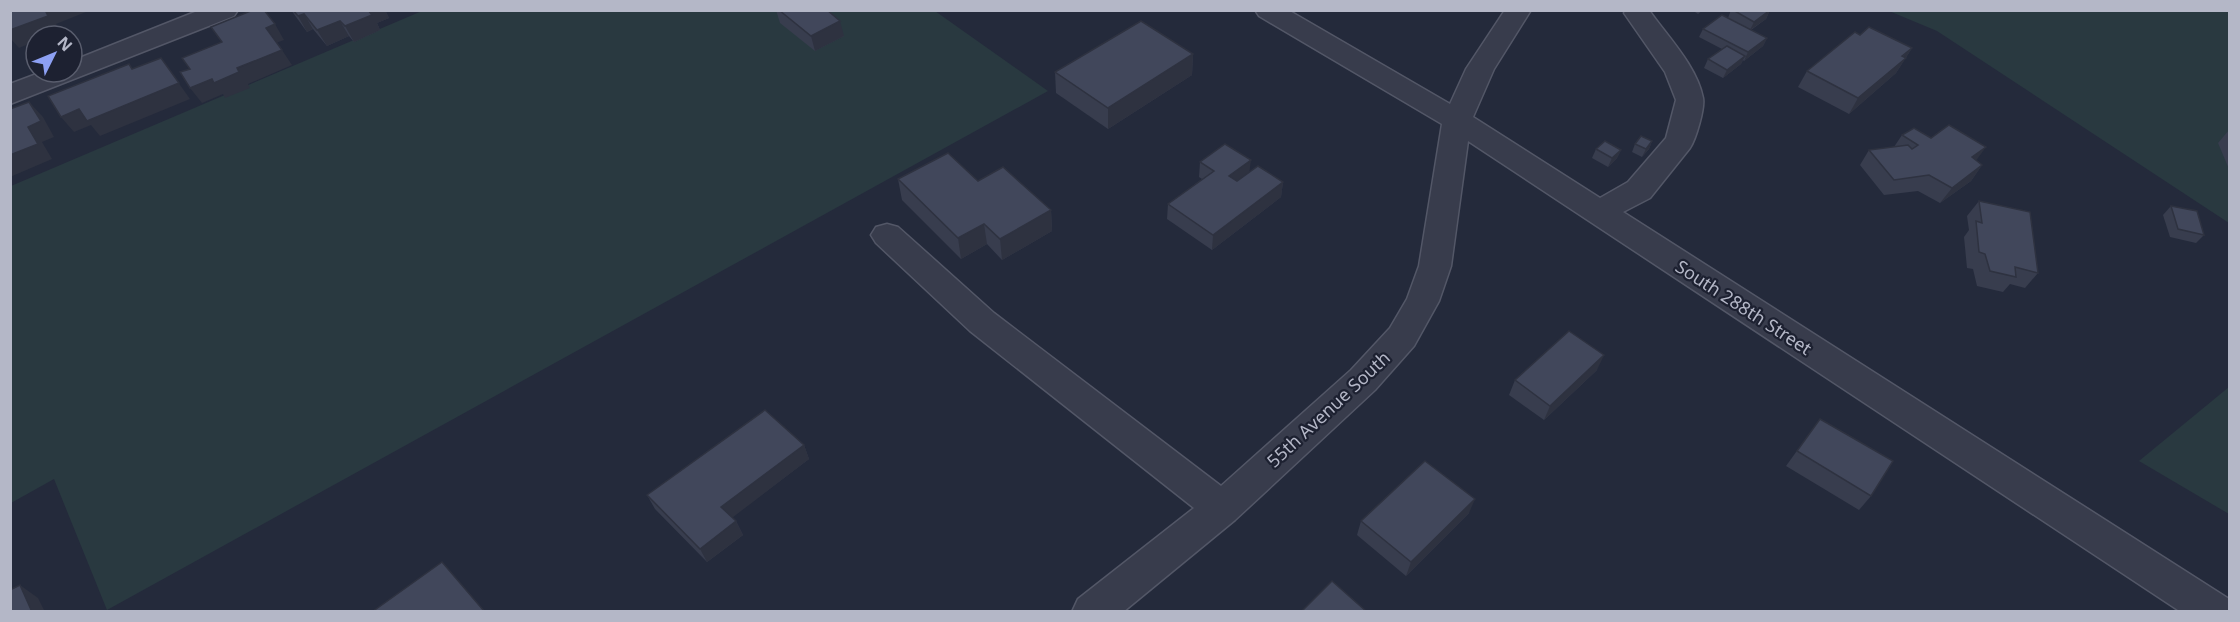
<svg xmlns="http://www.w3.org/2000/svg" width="2240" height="622" font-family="'Noto Sans',sans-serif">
<rect width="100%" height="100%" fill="#242a3b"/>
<g fill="#293940">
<path d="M422 11H935L1048 91 107 610 54 479 11 503V186Z"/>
<path d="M1889 11H2229V223L1937 31Z"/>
<path d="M2229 387V514L2139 461Z"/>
</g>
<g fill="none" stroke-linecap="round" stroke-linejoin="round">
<defs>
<g id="minor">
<path d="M200 10H238L234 16 10 104V84L42 72H72V61Z"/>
<path d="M1255 10H1288L1450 104 1466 69 1505 10H1531L1494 69 1473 117 1600 198 1628 182 1666 138 1676 100 1665 72 1624 13 1626 10H1649C1667 36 1697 66 1703 98 1705 108 1696 139 1690 148L1650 198 1623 212 2229 599 2230 612H2181L1468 141 1451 266 1439 301 1414 346 1375 390 1235 520 1123 612H1072L1078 599 1194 508 970 331 876 243 871 235 876 227 887 224 898 227 994 313 1221 486 1351 370 1390 328 1407 299 1419 266 1442 124 1259 16Z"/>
</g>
</defs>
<use href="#minor" stroke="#535767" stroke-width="3"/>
<use href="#minor" fill="#383c4c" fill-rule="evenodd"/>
</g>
<g fill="#383d4e">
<path d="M291 10H385L389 18 377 23 380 30 354 42 349 36 327 46 313 29 307 32Z"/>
<path d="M776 10H827L844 36 815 51 780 23Z"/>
<path d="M1692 10H1703L1698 14Z"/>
<path d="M1731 10H1770L1766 19 1751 30 1767 38 1763 46 1744 61 1743 60 1741 64 1723 78 1704 68 1708 59 1722 49 1699 37 1703 29 1728 18Z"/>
<path d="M1860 35 1912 48 1896 73 1849 114 1798 87 1807 71Z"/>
<path d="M1193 54 1192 75 1108 129 1056 93 1055 72Z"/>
<path d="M2229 130V169L2218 143Z"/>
<path d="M1902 135 1931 138 1976 160 1982 165 1971 181 1940 203 1918 191 1884 195 1860 165 1869 150 1894 147Z"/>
<path d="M1652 141 1649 149 1642 157 1632 152 1635 144Z"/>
<path d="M1596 149 1621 150 1617 158 1608 167 1592 158Z"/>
<path d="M1200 162 1250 172 1283 182 1281 197 1212 250 1167 219 1168 204 1202 179 1199 177Z"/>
<path d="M898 179 978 181 1051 210 1052 231 1002 260 987 244 961 259 902 200Z"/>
<path d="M1979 201 2038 273 2025 288 2010 284 2003 292 1977 286 1973 269 1967 268 1964 237 1969 230 1967 216Z"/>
<path d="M2171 206 2204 235 2196 243 2170 237 2163 215Z"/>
<path d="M1597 370 1544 420 1509 395 1515 380Z"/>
<path d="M1820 419 1871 496 1859 510 1786 466Z"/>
<path d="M804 445 809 459 732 517 736 521 743 535 707 562 655 509 647 495Z"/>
<path d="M1469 513 1406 576 1357 535 1361 521Z"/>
</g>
<g fill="#2e3240">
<path d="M45 10H91L56 24 61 31 48 36H36V41L19 48 10 38V30Z"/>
<path d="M367 10H385L389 18 377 23 380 30 354 42 345 26Z"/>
<path d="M1770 10 1766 19 1750 30 1754 22Z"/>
<path d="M304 14 313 29 307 32 298 16Z"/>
<path d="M340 21 349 36 327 46 317 30Z"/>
<path d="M840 21 844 36 815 51 811 36Z"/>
<path d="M275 24 284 40 276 43 266 28Z"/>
<path d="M1767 38 1763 46 1744 61 1748 52Z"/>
<path d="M1912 48 1896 73 1849 114 1858 98Z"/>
<path d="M282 50 292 65 248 84 250 88 225 98 223 94 202 103 190 88Z"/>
<path d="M1193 54 1192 75 1108 129V108Z"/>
<path d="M1745 56 1741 64 1723 78 1727 70Z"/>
<path d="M161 58 190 99 100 136 91 125 74 132 61 117 79 109Z"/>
<path d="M29 102 43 117 54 137 42 142 52 159 10 177V155L28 127Z"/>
<path d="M1652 141 1649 149 1642 157 1646 149Z"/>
<path d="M1986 147 1975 162 1972 157Z"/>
<path d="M1621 150 1617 158 1608 167 1612 158Z"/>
<path d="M1251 160 1249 175 1228 192 1229 176Z"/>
<path d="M1982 165 1971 181 1940 203 1952 188Z"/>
<path d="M1283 182 1281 197 1212 250 1213 235Z"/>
<path d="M1051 210 1052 231 1002 260 1000 239Z"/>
<path d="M984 224 987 244 961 259 958 238Z"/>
<path d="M1604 355 1597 370 1544 420 1550 406Z"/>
<path d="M804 445 809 459 728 521 721 507Z"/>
<path d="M1475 499 1469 513 1406 576 1411 562Z"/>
<path d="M736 521 743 535 707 562 700 549Z"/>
<path d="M20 585 38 598 45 612H32Z"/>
</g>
<g fill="#41475b" stroke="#2e3240" stroke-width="1.5">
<path d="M10 10H45L48 16 10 30Z"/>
<path d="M253 10H264L275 24 266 28 282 50 237 68 239 72 214 83 212 79 190 88 180 72 190 69 182 58 222 42 211 27Z"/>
<path d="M293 10H368L372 15 345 26 340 21 317 30 304 14 298 16Z"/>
<path d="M779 10H827L840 21 811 36Z"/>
<path d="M1733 10H1770L1754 22Z"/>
<path d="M1722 15 1767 38 1748 52 1703 29Z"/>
<path d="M1141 21 1193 54 1108 108 1055 72Z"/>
<path d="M1869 27 1912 48 1902 56 1906 58 1858 98 1807 71 1855 32 1860 35Z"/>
<path d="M1727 46 1745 56 1727 70 1708 59Z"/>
<path d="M161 58 179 83 87 121 79 109 61 117 48 96 129 64 132 69Z"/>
<path d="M29 102 41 121 28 127 38 144 10 155V109Z"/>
<path d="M1949 125 1986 147 1972 157 1982 165 1952 188 1929 175 1894 180 1869 150 1908 145 1912 149 1918 145 1902 135 1914 128 1931 138Z"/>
<path d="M1641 136 1652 141 1646 149 1635 144Z"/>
<path d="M1605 141 1621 150 1612 158 1596 149Z"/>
<path d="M1225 144 1251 160 1229 176 1237 181 1258 166 1283 182 1213 235 1168 204 1214 171 1200 162Z"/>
<path d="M948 153 978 181 1003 167 1051 210 1000 239 984 224 958 238 898 179Z"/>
<path d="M1979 201 2030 212 2038 273 2015 267 2016 277 1990 271 1985 254 1979 252 1976 221 1982 223Z"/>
<path d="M2171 206 2197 211 2204 235 2178 229Z"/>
<path d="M1569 331 1604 355 1550 406 1515 380Z"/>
<path d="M765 410 804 445 721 507 736 521 700 549 647 495Z"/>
<path d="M1820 419 1893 461 1871 496 1797 451Z"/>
<path d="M1425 461 1475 499 1411 562 1361 521Z"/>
<path d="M442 562 484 611 372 612Z"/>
<path d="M1332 581 1367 612H1301Z"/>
<path d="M20 585 32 612H10V590Z"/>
</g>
<g text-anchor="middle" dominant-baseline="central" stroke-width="4.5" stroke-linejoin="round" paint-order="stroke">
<g font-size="18" fill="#b4b7c7" stroke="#1d2131">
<text transform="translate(1744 307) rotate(33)">South 288th Street</text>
<text transform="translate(1328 409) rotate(-43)">55th Avenue South</text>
</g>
</g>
<rect width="2240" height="622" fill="none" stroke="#b4b7c7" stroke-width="24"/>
<g transform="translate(54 54) rotate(47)"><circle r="28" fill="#1d2131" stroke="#595d6d" stroke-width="1.5"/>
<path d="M0-4.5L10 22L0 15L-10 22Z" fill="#8da0f3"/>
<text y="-9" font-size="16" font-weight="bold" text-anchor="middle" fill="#b4b7c7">N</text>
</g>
</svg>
